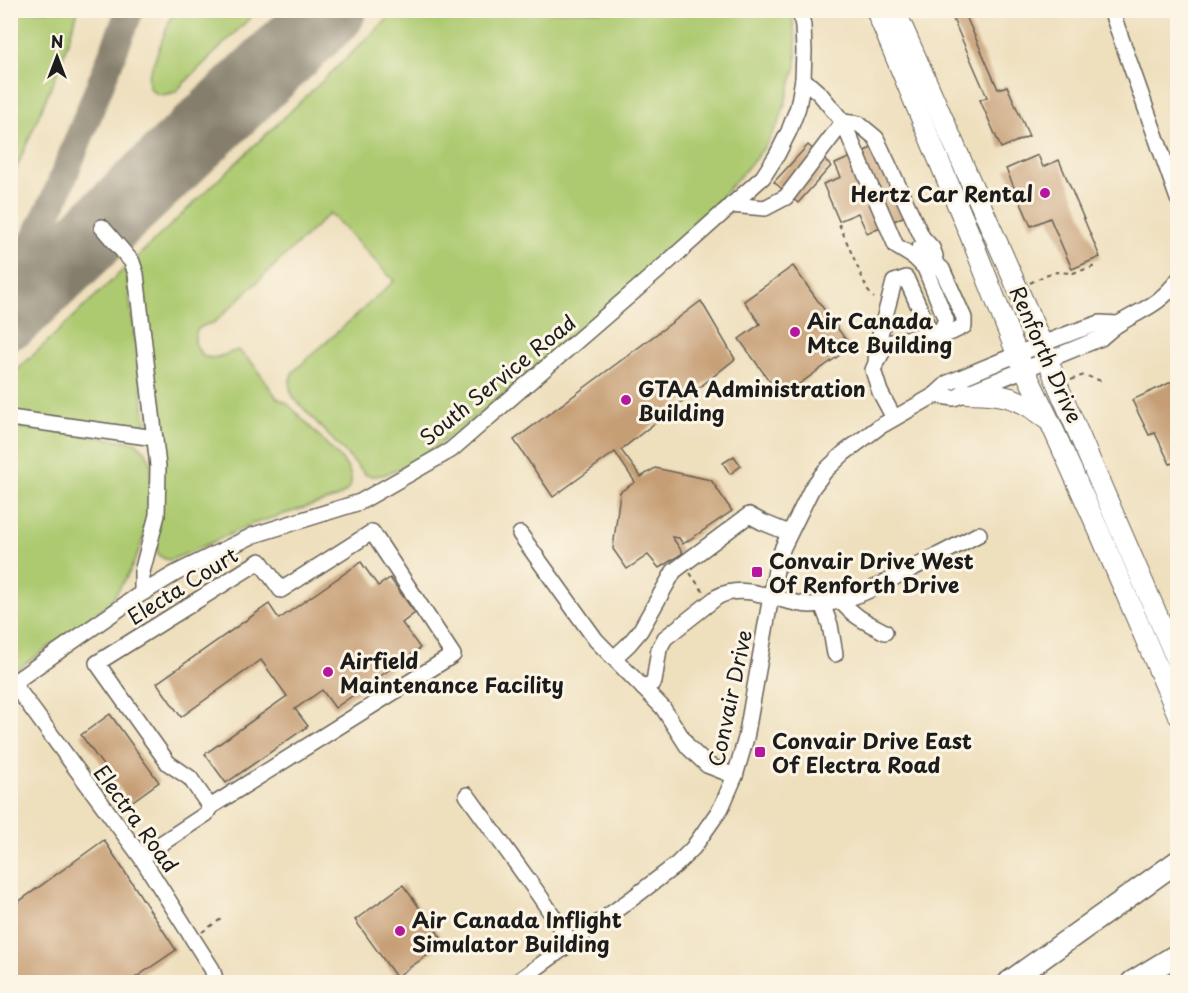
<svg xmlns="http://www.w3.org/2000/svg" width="1188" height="993" font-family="'Playpen Sans',sans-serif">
<rect width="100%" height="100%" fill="#fcf5e5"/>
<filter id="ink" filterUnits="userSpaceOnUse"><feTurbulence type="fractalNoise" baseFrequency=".0167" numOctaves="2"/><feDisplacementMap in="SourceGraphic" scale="12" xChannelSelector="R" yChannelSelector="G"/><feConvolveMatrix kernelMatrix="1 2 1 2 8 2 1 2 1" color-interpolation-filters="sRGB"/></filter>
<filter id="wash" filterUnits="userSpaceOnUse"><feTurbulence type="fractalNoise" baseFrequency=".008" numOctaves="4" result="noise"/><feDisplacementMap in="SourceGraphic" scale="24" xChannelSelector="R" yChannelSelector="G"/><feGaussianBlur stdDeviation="1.35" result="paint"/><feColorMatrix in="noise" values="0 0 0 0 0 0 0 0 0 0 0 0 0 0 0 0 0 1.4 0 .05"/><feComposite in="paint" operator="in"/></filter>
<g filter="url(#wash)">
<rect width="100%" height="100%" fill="#eedfbd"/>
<g fill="#adca71" stroke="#647346" stroke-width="1.5">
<path d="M11 10 78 11 60 66 11 181Z"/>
<path d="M173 11H257L175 92C160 97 149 96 148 78Z"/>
<path d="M396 11H791L796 41V66L780 120 768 142 755 159 683 240 492 404 437 446 408 465 383 475 373 476 366 475 361 470 294 398C289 389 288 382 293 372L394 281 330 213 215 322 203 326 197 330C194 337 194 343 198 349 208 366 224 354 238 350L253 364 277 398 287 403 343 461C354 476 356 489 336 498L252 524 193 551 170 560 165 559 158 555 155 543 159 529 137 257Z"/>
<path d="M125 268 126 271 147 431 11 414V376Z"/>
<path d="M11 426 135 442 145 451 151 462 150 512 147 528 138 553 129 573 110 603 11 674Z"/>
</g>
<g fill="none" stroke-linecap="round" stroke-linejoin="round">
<g stroke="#857e6c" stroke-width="28">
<path d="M298 41 326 10"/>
<path d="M10 283 20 268 54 200 130 10"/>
</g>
<path stroke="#857e6c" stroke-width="70" d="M10 314 331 10"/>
</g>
<g id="blocks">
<g fill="#c69e75">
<path d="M965 14 998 89 1007 86 1029 136 1001 148 980 100 987 97 953 19Z"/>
<path d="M808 145 831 166 798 203 774 182Z"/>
<path d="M876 146 907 215 867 233 858 213 839 221 823 184 841 177 835 164Z"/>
<path d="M1038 155 1043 167 1059 160 1100 257 1072 269 1050 218 1031 226 1006 169Z"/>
<path d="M793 266 851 347 781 397 739 339 760 324 744 301Z"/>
<path d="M701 301 735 359 621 450 641 477 655 468 711 480 732 511 683 544 679 538 672 537 683 553 659 568 648 555 627 569 613 549 620 492 635 482 615 452 553 497 514 440Z"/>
<path d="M1178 379V461L1170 464 1155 433 1149 435 1132 400Z"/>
<path d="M734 456 741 466 730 474 723 463Z"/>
<path d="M361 562 378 586 390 578 415 613 402 623 420 648 335 708 322 690 295 709 308 726 226 783 205 754 287 696 261 660 181 717 157 683 269 604 279 619Z"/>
<path d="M110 714 159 782 130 803 81 735Z"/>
<path d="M104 840 176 950 129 982H10V908Z"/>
<path d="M403 885 445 943 396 977 355 920Z"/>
</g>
</g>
</g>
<g filter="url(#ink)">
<use href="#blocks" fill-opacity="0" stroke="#666054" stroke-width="1.5"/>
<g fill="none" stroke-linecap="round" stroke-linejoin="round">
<defs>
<g id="minor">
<path d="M1111 10 1178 199"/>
<path d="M803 79 820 94 843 122 896 246 914 257 925 268 946 320 942 328 933 338 906 278 894 282 877 346 876 363 873 370 880 392 894 418"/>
<path d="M843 122 859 124 876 138 922 237 932 248 935 256"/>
<path d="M731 205 765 208 786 197 843 122"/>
<path d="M102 227 132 262 136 274 158 466 157 515 142 572V593"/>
<path d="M879 358 887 343 920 336 933 338 952 332 964 326V318L942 269 919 249"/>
<path d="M935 395 954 398 1101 338C1107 333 1113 327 1120 323 1145 308 1159 305 1178 280"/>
<path d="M10 418 155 438"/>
<path d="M520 534 596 640 663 708 688 747 707 765 735 776"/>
<path d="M841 601C854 617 866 622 885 632"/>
<path d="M822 604 830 625 835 654"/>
<path d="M614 658 629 644 640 631 674 571 749 515 762 522 789 533"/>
<path d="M13 683 141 857 212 969 216 982"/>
<path d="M10 685 136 597 176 573 254 535 360 502 451 450 660 269 763 177 777 155 789 131 798 107 803 79 804 51 803 26 800 10"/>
<path d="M643 688 654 682 659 649 665 638 717 597C747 581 780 604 811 605 817 605 824 604 829 603 855 599 878 586 901 574 927 561 953 548 979 534"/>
<path d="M467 795 539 895 571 943"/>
<path d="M141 857 206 814 210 807 453 655 372 532 281 590 260 561 97 663 168 763 190 778 210 807"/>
<path d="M517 982 634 897 676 865 693 848 721 808 735 776 746 738 771 596 777 565 783 547 812 488 825 471 844 453 879 427 935 395 948 383 1042 344 1076 331 1100 323 1118 324"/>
</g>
<g id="major">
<path d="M876 10 970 235 1017 354 1050 422 1099 531 1178 715"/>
<path d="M895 10 1042 344 1055 379 1178 663"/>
<path d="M966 393C989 394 1007 393 1028 406 1035 410 1041 416 1048 420"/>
</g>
<g id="highway">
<path d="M1009 982 1178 861"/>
<path d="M1132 982 1178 954"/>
</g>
</defs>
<use href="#minor" stroke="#666054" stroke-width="18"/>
<use href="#major" stroke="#666054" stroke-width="22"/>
<use href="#highway" stroke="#666054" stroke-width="24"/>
<g stroke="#666054" stroke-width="2" stroke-dasharray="4.5 4.5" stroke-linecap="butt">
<path d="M839 224 868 291 874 298"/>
<path d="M1030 283 1048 274 1057 272 1073 273 1093 267 1091 263"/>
<path d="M1071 380 1084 375 1104 382"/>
<path d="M690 573 704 593"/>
<path d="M202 932 224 917"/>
</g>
<use href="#minor" stroke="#fff" stroke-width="15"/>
<use href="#major" stroke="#fff" stroke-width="20"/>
<use href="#highway" stroke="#fff" stroke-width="21"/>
</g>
</g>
<g fill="#b5179e" stroke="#fcf5e5" stroke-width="2">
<circle cx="1045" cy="193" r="6"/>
<circle cx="795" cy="332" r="6"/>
<circle cx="626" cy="400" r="6"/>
<rect x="751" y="566" width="12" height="12" rx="3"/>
<circle cx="328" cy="672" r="6"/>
<rect x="754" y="746" width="12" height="12" rx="3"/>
<circle cx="400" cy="931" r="6"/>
</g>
<g text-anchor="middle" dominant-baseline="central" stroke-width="6" stroke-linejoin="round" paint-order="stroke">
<g font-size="21" font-weight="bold" fill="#1c1c1c" stroke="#fcf5e5" text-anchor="start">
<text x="1033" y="193" text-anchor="end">Hertz Car Rental</text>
<text x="807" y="320">Air Canada<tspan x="807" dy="24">Mtce Building</tspan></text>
<text x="638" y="388">GTAA Administration<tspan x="638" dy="24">Building</tspan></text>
<text x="769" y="560">Convair Drive West<tspan x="769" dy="24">Of Renforth Drive</tspan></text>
<text x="340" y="660">Airfield<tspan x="340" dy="24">Maintenance Facility</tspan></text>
<text x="772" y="740">Convair Drive East<tspan x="772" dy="24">Of Electra Road</tspan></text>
<text x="412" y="919">Air Canada Inflight<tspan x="412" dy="24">Simulator Building</tspan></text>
</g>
<g font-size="21" fill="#1c1c1c" stroke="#fcf5e5">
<text transform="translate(1047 354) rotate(66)">Renforth Drive</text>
<text transform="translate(497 379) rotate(-39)">South Service Road</text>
<text transform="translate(182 585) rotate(-32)">Electa Court</text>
<text transform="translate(729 698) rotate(-78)">Convair Drive</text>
<text transform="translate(137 818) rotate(54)">Electra Road</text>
</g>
</g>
<rect width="1188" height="993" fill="none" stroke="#fcf5e5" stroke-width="36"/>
<g transform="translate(57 57)" stroke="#fcf5e5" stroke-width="4.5" paint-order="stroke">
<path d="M0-4.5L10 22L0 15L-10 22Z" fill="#1c1c1c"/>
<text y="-9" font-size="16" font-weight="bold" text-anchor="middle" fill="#1c1c1c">N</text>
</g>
</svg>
